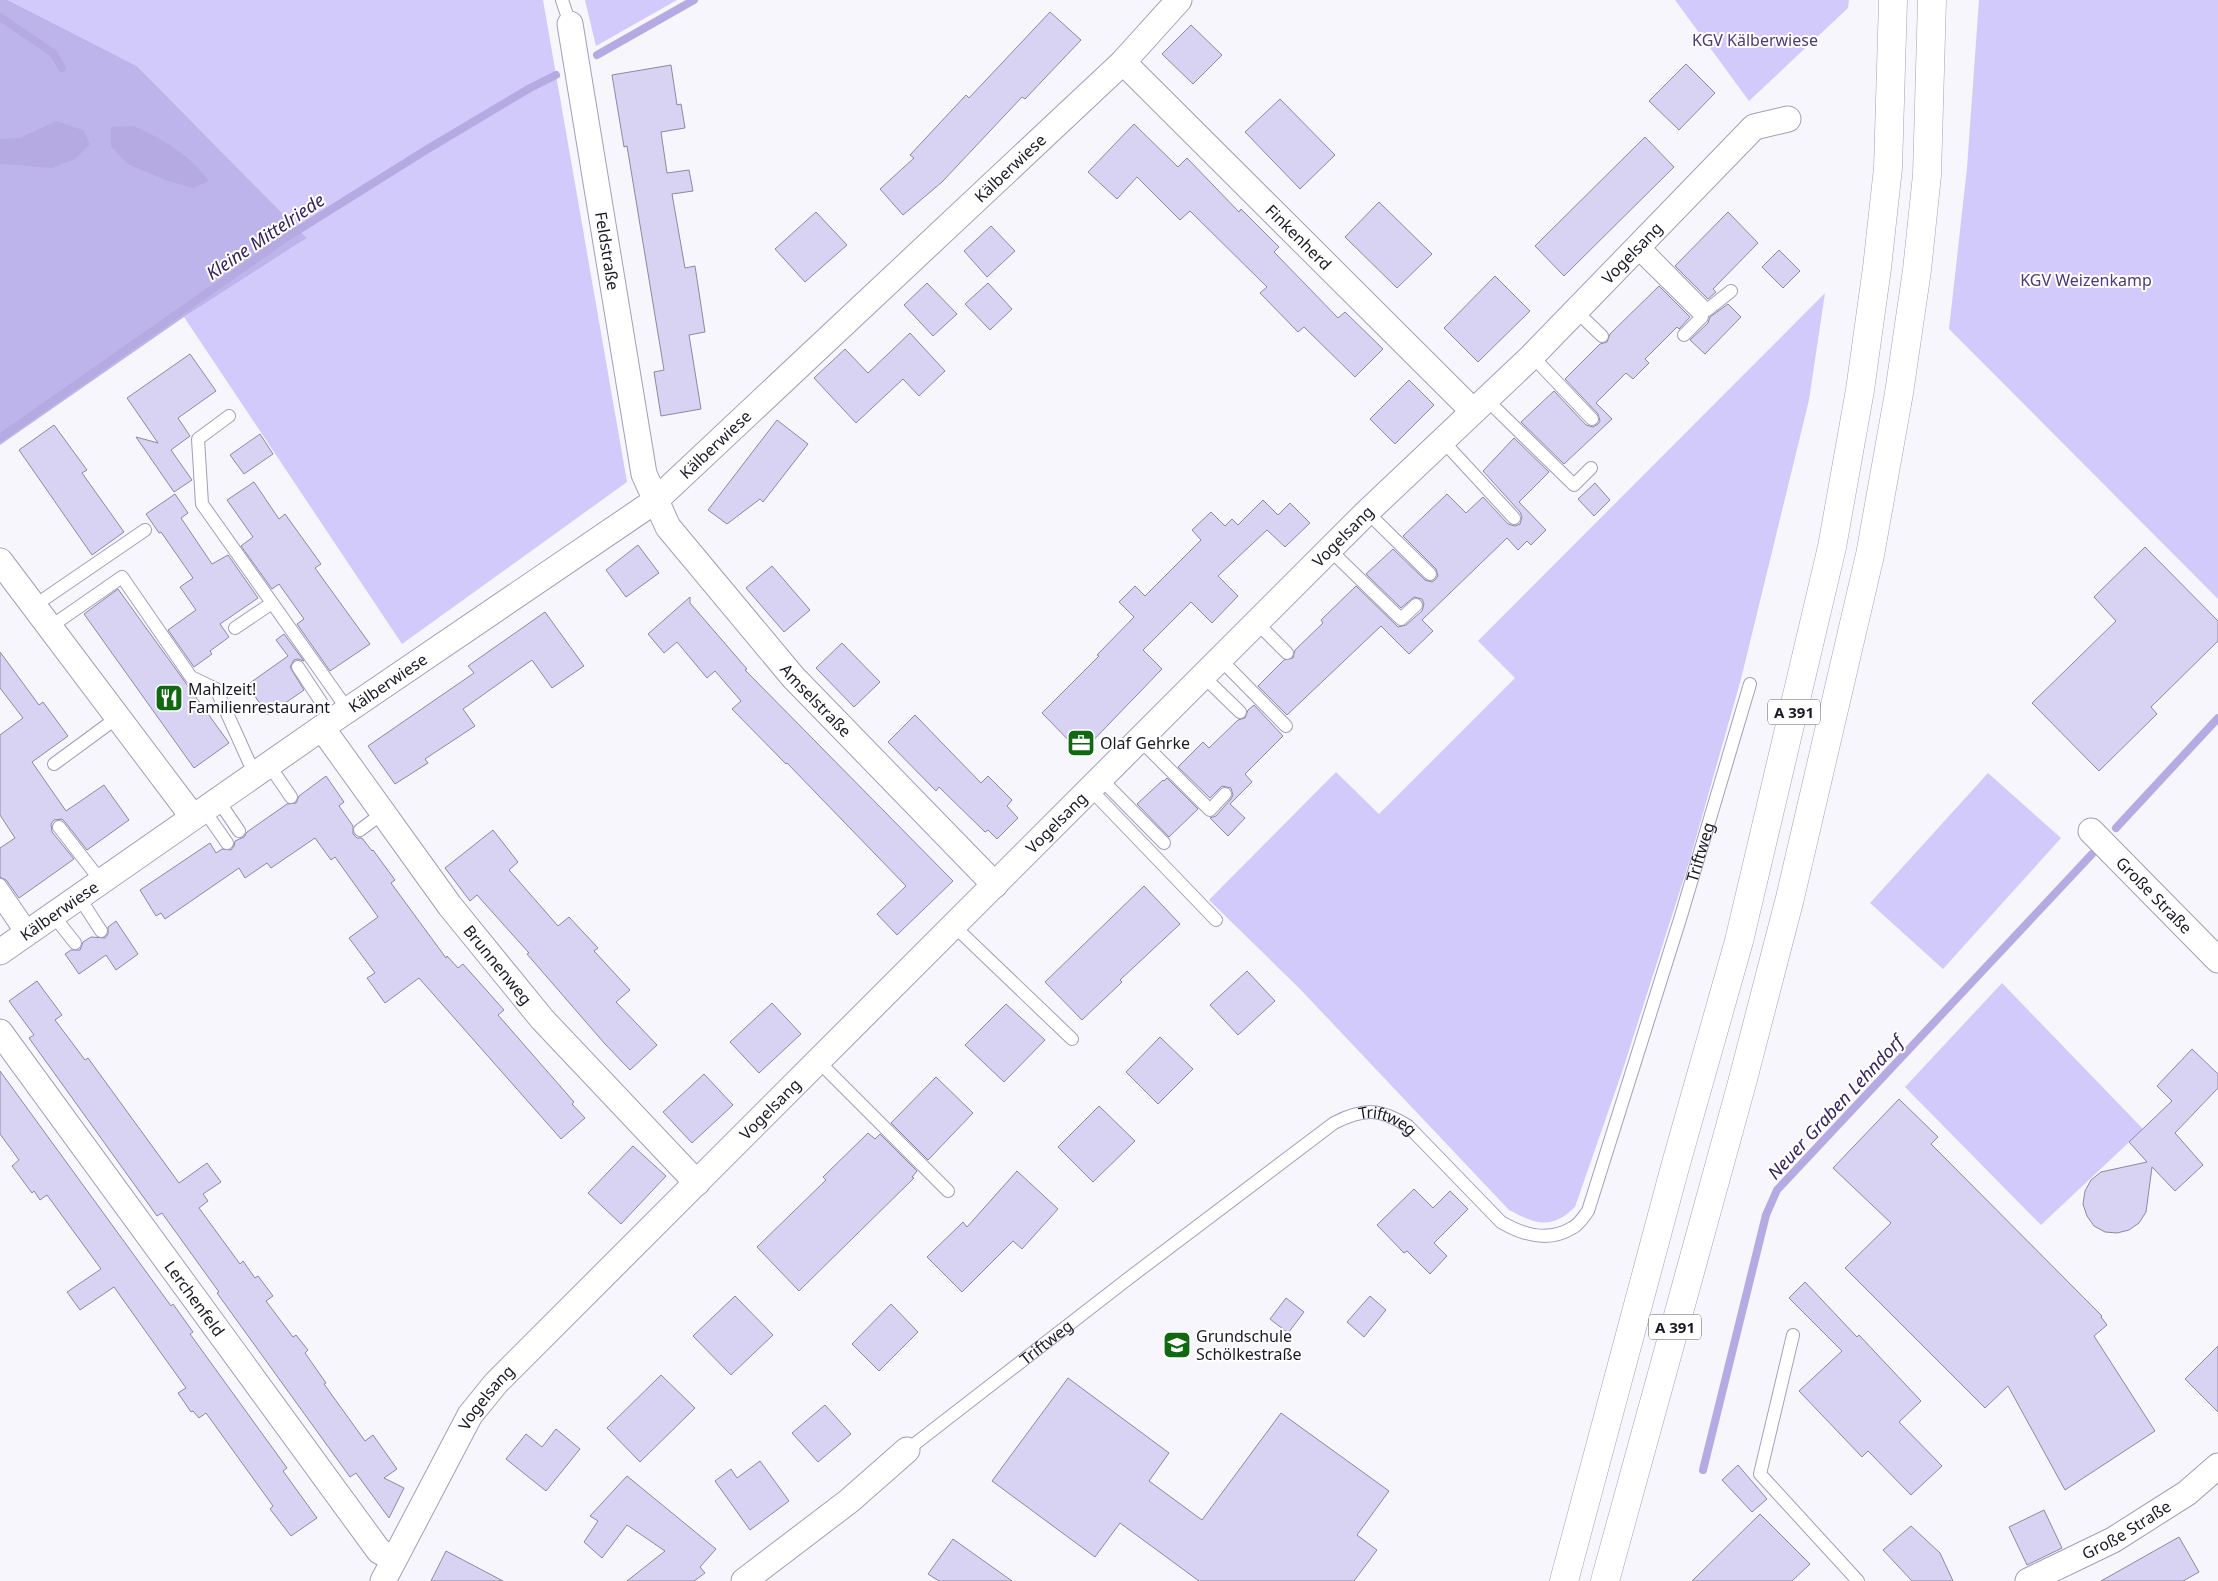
<svg xmlns="http://www.w3.org/2000/svg" width="2218" height="1581" font-family="'Noto Sans',sans-serif">
<rect width="100%" height="100%" fill="#f7f6fc"/>
<g fill="#d2cafa">
<path d="M8 0H543L627 482 402 644 184 317 307 238 137 66Z"/>
<path d="M585 0H677L596 46Z"/>
<path d="M1675 0H1849L1848 8 1749 101Z"/>
<path d="M1979 0H2218V599L1949 329 1967 168Z"/>
<path d="M1825 293 1809 400 1741 679 1690 859 1623 1069 1575 1207C1552 1230 1535 1224 1509 1210L1300 989 1209 900 1336 772 1379 814 1515 678 1478 641Z"/>
<path d="M1988 773 2061 838 1943 969 1870 903Z"/>
<path d="M2002 983 2143 1129 2041 1225 1905 1087Z"/>
</g>
<path fill="#beb4ec" d="M0 0H8L137 66 307 238 184 317 0 445Z"/>
<g fill="#b5aae2">
<path d="M56 121 83 130 90 144 75 159 52 168 0 164V139L20 138Z"/>
<path d="M134 126C164 140 190 155 209 181L193 188 165 180 128 164 111 146V127Z"/>
</g>
<g fill="none" stroke-linecap="round" stroke-linejoin="round">
<g stroke="#b5aae2" stroke-width="8">
<path d="M0 17 53 53 62 68"/>
<path d="M597 55 694 0"/>
<path d="M0 438 287 237 426 150 530 88 556 75"/>
<path d="M2116 828 2218 718"/>
<path d="M1703 1470 1766 1215 1777 1190 2092 854"/>
</g>
</g>
<g fill="#d8d3f2" stroke="#8c88a4">
<path d="M1050 12 1081 40 1025 99 1022 97 942 182 903 215 880 189 914 158 910 155 966 95 969 98Z"/>
<path d="M1191 25 1222 55 1193 84 1162 54Z"/>
<path d="M1686 64 1715 93 1679 130 1649 101Z"/>
<path d="M671 65 677 105 681 104 685 128 661 132 667 173 689 170 693 191 672 194 685 268 695 266 705 332 689 335 701 409 661 416 654 372 664 370 627 146 624 147 612 75Z"/>
<path d="M1280 99 1335 155 1300 189 1245 132Z"/>
<path d="M1134 124 1178 167 1187 158 1239 212 1241 209 1279 247 1274 252 1338 318 1345 312 1383 349 1355 377 1304 327 1298 332 1260 293 1267 287 1190 211 1180 220 1137 177 1117 199 1088 172Z"/>
<path d="M1645 137 1674 167 1564 276 1535 246Z"/>
<path d="M1379 202 1432 254 1397 288 1345 237Z"/>
<path d="M816 212 847 245 805 282 775 249Z"/>
<path d="M1728 212 1758 243 1713 289 1716 292 1708 299 1675 266Z"/>
<path d="M991 226 1015 251 987 277 964 251Z"/>
<path d="M1779 250 1800 271 1783 288 1762 267Z"/>
<path d="M1495 276 1530 311 1478 362 1444 328Z"/>
<path d="M927 283 957 314 933 336 904 305Z"/>
<path d="M988 283 1012 309 990 330 965 304Z"/>
<path d="M1659 286 1690 317 1679 329 1677 327 1645 359 1649 363 1633 379 1626 373 1596 403 1612 419 1564 464 1521 422 1554 391 1586 425 1593 427 1598 424 1600 421 1598 414 1565 379 1600 344 1607 342 1610 334Z"/>
<path d="M1728 304 1741 317 1705 354 1690 340 1708 323 1710 317Z"/>
<path d="M910 333 945 371 919 396 903 379 856 423 814 378 845 349 868 373Z"/>
<path d="M190 354 216 391 178 418 190 436 171 450 192 480 174 492 136 437 158 443 127 398Z"/>
<path d="M1409 380 1434 405 1395 444 1370 419Z"/>
<path d="M777 420 808 444 763 502 760 499 727 524 708 510Z"/>
<path d="M54 425 87 470 82 473 124 532 92 555 19 450Z"/>
<path d="M260 434 273 454 244 474 230 455Z"/>
<path d="M1514 438 1549 472 1519 502 1546 530 1531 545 1527 541 1518 550 1507 538 1422 620 1433 631 1409 654 1381 626 1287 715 1258 686 1284 660 1293 658 1295 650 1323 623 1321 620 1356 586 1398 627 1406 625 1422 611 1424 604 1422 599 1414 597 1401 608 1366 574 1393 549 1425 580 1432 582 1435 580 1438 576 1436 569 1403 536 1447 494 1466 513 1483 497 1508 524 1515 526 1520 524 1522 517 1520 512 1483 471Z"/>
<path d="M254 482 279 519 285 514 321 564 315 568 370 644 330 671 297 624 304 619 279 584 272 589 241 546 253 537 227 500Z"/>
<path d="M1595 483 1610 500 1594 516 1578 499Z"/>
<path d="M175 494 188 513 181 518 212 564 228 555 258 598 220 624 229 637 210 651 212 654 194 667 168 630 196 610 180 587 193 578 161 532 159 533 146 514Z"/>
<path d="M1263 500 1278 515 1290 503 1310 523 1285 547 1267 530 1218 576 1238 596 1212 623 1191 602 1143 650 1162 669 1081 753 1042 713 1099 656 1097 655 1134 617 1119 602 1135 586 1145 596 1201 540 1192 530 1211 512 1225 526 1232 519 1238 525Z"/>
<path d="M638 545 659 573 626 597 606 570Z"/>
<path d="M2145 547 2218 621V641L2151 707 2157 714 2099 771 2032 703 2116 621 2094 597Z"/>
<path d="M772 566 810 610 784 632 746 588Z"/>
<path d="M118 589 229 743 194 768 84 614Z"/>
<path d="M690 597V603L747 669 745 670 953 881 897 935 877 914 906 886 787 763 786 764 732 709 741 701 715 671 707 678 677 642 664 653 648 634Z"/>
<path d="M545 612 584 666 552 688 532 660 463 709 475 726 425 759 428 763 395 784 368 746 474 673 468 666Z"/>
<path d="M284 634 304 661 298 659 294 660 290 667 304 690 268 715 247 685 288 656 276 640Z"/>
<path d="M842 643 880 682 854 707 816 668Z"/>
<path d="M0 652 39 705 43 702 68 736 32 762 66 811 104 785 129 820 87 850 65 822 62 819 54 820 51 824 52 832 74 859 19 898 6 880 0 877V848L15 838 0 815V735L23 718 0 688Z"/>
<path d="M1254 705 1283 736 1245 774 1252 782 1230 804 1245 818 1228 836 1210 818 1216 816 1231 799 1233 795 1231 788 1222 786 1210 798 1178 767 1203 742 1209 748 1238 720 1245 718 1248 710Z"/>
<path d="M915 715 981 783 988 776 1012 800 1007 806 1018 818 997 839 988 830 985 832 939 787 936 791 888 742Z"/>
<path d="M326 776 344 802 339 806 353 826V834L357 838H362L372 851 373 850 395 880 391 883 446 958 447 956 458 968 463 964 504 1010 498 1015 574 1102 572 1104 585 1118 561 1139 419 978 385 1003 367 978 375 973 349 938 378 917 335 857 331 860 315 838 271 868 267 863 245 878 239 868 165 919 161 913 156 916 140 890 210 843 216 853 222 849 231 850 234 846 235 841 244 837 247 832 287 804 296 803 299 796Z"/>
<path d="M1167 778 1198 809 1169 837 1137 804 1163 780 1164 781Z"/>
<path d="M493 830 518 862 509 870 558 926 569 917 598 948 594 951 630 990 616 1002 657 1045 630 1070 605 1044 527 954 529 953 477 895 470 901 445 868Z"/>
<path d="M1144 886 1180 924 1120 980 1122 982 1082 1020 1045 982Z"/>
<path d="M116 921 138 954 116 970 106 955 79 974 65 954 71 950H80L83 942 91 937 105 938 108 934V927Z"/>
<path d="M1247 971 1275 1001 1238 1035 1210 1005Z"/>
<path d="M37 981 62 1015 55 1020 85 1060 88 1058 179 1183 207 1163 221 1182 203 1194 208 1201 199 1208 240 1264 243 1261 255 1278 258 1276 273 1296 266 1301 293 1337 296 1335 308 1350 305 1353 326 1383 324 1384 365 1441 373 1435 397 1469 384 1478 404 1488 389 1518 356 1473 350 1477 217 1293 219 1292 162 1213 157 1216 29 1038 34 1035 9 1001Z"/>
<path d="M772 1003 801 1034 759 1073 730 1042Z"/>
<path d="M1006 1004 1045 1040 1004 1082 965 1045Z"/>
<path d="M1160 1037 1193 1069 1158 1104 1126 1072Z"/>
<path d="M2192 1049 2218 1074V1088L2175 1133 2203 1165 2175 1191 2152 1167 2146 1212 2139 1223 2129 1230 2117 1233 2105 1232 2094 1226 2087 1216 2083 1204 2085 1191 2091 1180 2101 1172 2147 1162 2129 1142 2172 1101 2157 1086Z"/>
<path d="M0 1071 171 1306 173 1304 193 1332 190 1334 287 1468 283 1471 317 1518 291 1536 270 1509 273 1506 206 1413 199 1418 193 1411 191 1412 178 1393 186 1388 114 1287 80 1310 67 1292 101 1269 47 1195 40 1200 34 1191 32 1193 12 1166 19 1160 0 1134Z"/>
<path d="M704 1074 733 1105 692 1143 663 1112Z"/>
<path d="M936 1077 973 1113 928 1160 891 1123Z"/>
<path d="M1899 1099 1938 1137 1931 1144 2102 1316 2101 1317 2107 1325 2094 1336 2155 1431 2065 1490 2008 1386 1985 1408 1845 1268 1891 1223 1833 1168Z"/>
<path d="M1099 1106 1135 1141 1093 1182 1058 1147Z"/>
<path d="M868 1133 875 1139 880 1134 917 1171 912 1177 914 1178 799 1291 757 1247 826 1180 823 1177Z"/>
<path d="M633 1146 666 1176 621 1224 588 1193Z"/>
<path d="M1017 1171 1058 1209 1022 1249 1013 1241 962 1292 927 1257 963 1222 967 1227Z"/>
<path d="M1414 1189 1433 1208 1450 1191 1468 1209 1434 1243 1447 1256 1430 1274 1407 1251 1404 1253 1377 1225Z"/>
<path d="M1805 1282 1857 1337 1859 1335 1921 1401 1899 1422 1942 1466 1911 1495 1868 1451 1862 1457 1799 1391 1842 1351 1789 1298Z"/>
<path d="M735 1296 773 1335 731 1375 693 1336Z"/>
<path d="M1370 1296 1386 1310 1364 1337 1347 1322Z"/>
<path d="M1286 1298 1304 1312 1288 1333 1270 1319Z"/>
<path d="M891 1304 918 1332 879 1371 852 1344Z"/>
<path d="M2218 1346V1412L2185 1379Z"/>
<path d="M661 1375 695 1408 640 1462 607 1428Z"/>
<path d="M1068 1378 1169 1453 1149 1481 1202 1520 1281 1413 1389 1491 1357 1535 1377 1550 1354 1581H1199L1120 1523 1095 1557 992 1481Z"/>
<path d="M825 1405 851 1434 818 1462 792 1433Z"/>
<path d="M556 1429 580 1449 546 1491 506 1459 526 1434 542 1447Z"/>
<path d="M760 1461 789 1501 750 1530 715 1481 731 1469 737 1478Z"/>
<path d="M1738 1465 1767 1499 1752 1512 1722 1480Z"/>
<path d="M627 1476 716 1549 700 1567 705 1573 694 1581H627L665 1551 627 1525 602 1558 584 1542 598 1521 590 1516Z"/>
<path d="M2044 1510 2062 1548 2027 1565 2009 1527Z"/>
<path d="M1760 1514 1810 1564 1792 1581H1692Z"/>
<path d="M1911 1526 1940 1553 1953 1581H1912L1883 1550Z"/>
<path d="M2179 1537 2199 1572 2183 1581H2101Z"/>
<path d="M953 1539 1012 1581H939L928 1574Z"/>
<path d="M446 1551 503 1581H431Z"/>
</g>
<g fill="none" stroke-linecap="round" stroke-linejoin="round">
<defs>
<g id="lane">
<path d="M562 0 570 24"/>
<path d="M1642 244 1707 310 1731 291"/>
<path d="M1635 251 1702 317 1684 335"/>
<path d="M1576 311 1602 336"/>
<path d="M1532 356 1592 419"/>
<path d="M1486 399 1574 485 1591 468"/>
<path d="M229 416 198 439 202 504 348 710"/>
<path d="M1442 440 1514 518"/>
<path d="M1367 512 1430 574"/>
<path d="M1330 550 1401 619 1416 605"/>
<path d="M34 606 145 530"/>
<path d="M1257 623 1287 653"/>
<path d="M50 627 122 577 191 677 216 689 249 762 258 773"/>
<path d="M235 628 272 603"/>
<path d="M1220 659 1286 726"/>
<path d="M298 667 333 720"/>
<path d="M1203 676 1240 712"/>
<path d="M1140 740 1210 810 1225 794"/>
<path d="M54 764 118 717"/>
<path d="M269 765 291 797"/>
<path d="M1101 779 1164 843"/>
<path d="M1090 789 1216 920"/>
<path d="M218 800 239 831"/>
<path d="M204 810 227 843"/>
<path d="M59 827 101 881"/>
<path d="M360 830 383 813"/>
<path d="M0 885 31 930"/>
<path d="M79 897 101 931"/>
<path d="M0 902 23 936"/>
<path d="M53 915 75 943"/>
<path d="M954 926 1072 1039"/>
<path d="M819 1062 948 1191"/>
<path d="M1793 1335 1760 1474 1858 1581"/>
<path id="s1" d="M907 1450 1129 1278 1334 1123C1364 1108 1380 1108 1408 1126L1501 1222C1523 1235 1549 1242 1572 1228 1579 1225 1584 1216 1588 1211L1681 916 1750 684"/>
</g>
<g id="street">
<path id="s2" d="M570 24 644 474 668 527 793 677 995 885"/>
<path id="s3" d="M1123 62 1473 411"/>
<path d="M0 561 193 817"/>
<path id="s4" d="M322 728 450 906 542 1019 697 1183"/>
<path id="s5" d="M2091 831 2218 960"/>
<path id="s6" d="M0 952 333 720 655 501 1123 62 1179 0"/>
<path id="s7" d="M0 1032 379 1551 394 1559"/>
<path id="s8" d="M383 1581 470 1415 496 1383 1367 512 1532 356 1754 127 1788 119"/>
<path d="M744 1581 849 1501 907 1450"/>
<path id="s9" d="M2028 1581 2113 1540 2187 1493 2218 1466"/>
</g>
<g id="highway">
<path d="M1564 1581 1675 1167 1739 941 1832 547 1860 390 1877 268 1888 168 1893 0"/>
<path d="M1605 1581 1742 1083 1790 898 1870 555 1899 393 1917 270 1927 175 1932 0"/>
</g>
</defs>
<use href="#lane" stroke="#a39ebb" stroke-width="14"/>
<use href="#street" stroke="#a39ebb" stroke-width="27"/>
<use href="#highway" stroke="#a39ebb" stroke-width="29"/>
<use href="#lane" stroke="#fff" stroke-width="12"/>
<use href="#street" stroke="#fff" stroke-width="25"/>
<use href="#highway" stroke="#fff" stroke-width="28"/>
</g>
<defs>
<symbol id="restaurant-square" viewBox="-11 -11 22 22"><rect x="-9" y="-9" width="18" height="18" rx="4" fill="#106911" stroke="#fff"/><path d="M-5-6h1v4h1v-4h1v4h1v-4h1v5L-1.5 .5V6h-2V.5L-5-1ZM5-6V6H3V1.5H1.5Q1.5-4 5-6Z" fill="#fff"/></symbol>
<symbol id="office-square" viewBox="-11 -11 22 22"><rect x="-9" y="-9" width="18" height="18" rx="4" fill="#106911" stroke="#fff"/><path d="M-6-3h4V-5.5h4V-3h4V5H-6ZM-1-4.5V-3h2v-1.5ZM-6 0V1H6V0Z" fill="#fff"/></symbol>
<symbol id="school-square" viewBox="-11 -11 22 22"><rect x="-9" y="-9" width="18" height="18" rx="4" fill="#106911" stroke="#fff"/><path d="M0-5L7-2L0 1L-7-2ZM-4 1L0 2.5L4 1V4Q0 6-4 4Z" fill="#fff"/></symbol>
</defs>
<g fill-rule="evenodd">
<use href="#restaurant-square" x="153" y="682" width="32" height="32"/>
<use href="#office-square" x="1065" y="727" width="32" height="32"/>
<use href="#school-square" x="1161" y="1329" width="32" height="32"/>
</g>
<g text-anchor="middle" dominant-baseline="central" stroke-width="4" stroke-linejoin="round" paint-order="stroke">
<g fill="#fff" stroke="#5f5e66" stroke-width="1">
<rect x="1768" y="699.5" width="52" height="25" rx="4"/>
<rect x="1649" y="1314.5" width="52" height="25" rx="4"/>
</g>
<g font-size="15" font-weight="bold" fill="#1b1924">
<text x="1794" y="712">A 391</text>
<text x="1675" y="1327">A 391</text>
</g>
<g font-size="16" fill="#4a397c" stroke="#fff">
<text x="1755" y="40">KGV Kälberwiese</text>
<text x="2086" y="280">KGV Weizenkamp</text>
</g>
<g font-size="16" fill="#1b1924" stroke="#fff">
<text stroke="none"><textPath href="#s6" startOffset="1282">Kälberwiese</textPath></text>
<text stroke="none"><textPath href="#s3" startOffset="248">Finkenherd</textPath></text>
<text stroke="none"><textPath href="#s2" startOffset="230">Feldstraße</textPath></text>
<text stroke="none"><textPath href="#s8" startOffset="1831">Vogelsang</textPath></text>
<text stroke="none"><textPath href="#s6" startOffset="878">Kälberwiese</textPath></text>
<text stroke="none"><textPath href="#s8" startOffset="1426">Vogelsang</textPath></text>
<text stroke="none"><textPath href="#s6" startOffset="472">Kälberwiese</textPath></text>
<text stroke="none"><textPath href="#s2" startOffset="742">Amselstraße</textPath></text>
<text stroke="none"><textPath href="#s8" startOffset="1021">Vogelsang</textPath></text>
<text stroke="none"><textPath href="#s1" startOffset="1225">Triftweg</textPath></text>
<text stroke="none"><textPath href="#s5" startOffset="90">Große Straße</textPath></text>
<text stroke="none"><textPath href="#s6" startOffset="72">Kälberwiese</textPath></text>
<text stroke="none"><textPath href="#s4" startOffset="295">Brunnenweg</textPath></text>
<text stroke="none"><textPath href="#s8" startOffset="616">Vogelsang</textPath></text>
<text stroke="none"><textPath href="#s1" startOffset="595">Triftweg</textPath></text>
<text stroke="none"><textPath href="#s7" startOffset="330">Lerchenfeld</textPath></text>
<text stroke="none"><textPath href="#s1" startOffset="176">Triftweg</textPath></text>
<text stroke="none"><textPath href="#s8" startOffset="211">Vogelsang</textPath></text>
<text stroke="none"><textPath href="#s9" startOffset="111">Große Straße</textPath></text>
</g>
<g font-size="16" fill="#1b1924" stroke="#fff" text-anchor="start">
<text x="188" y="689">Mahlzeit!<tspan x="188" dy="18">Familienrestaurant</tspan></text>
<text x="1100" y="743">Olaf Gehrke</text>
<text x="1196" y="1336">Grundschule<tspan x="1196" dy="18">Schölkestraße</tspan></text>
</g>
<g font-size="18" font-style="italic" fill="#352263" stroke="#fff">
<text transform="translate(265 236) rotate(-34)">Kleine Mittelriede</text>
<text transform="translate(1835 1107) rotate(-47)">Neuer Graben Lehndorf</text>
</g>
</g>
</svg>
